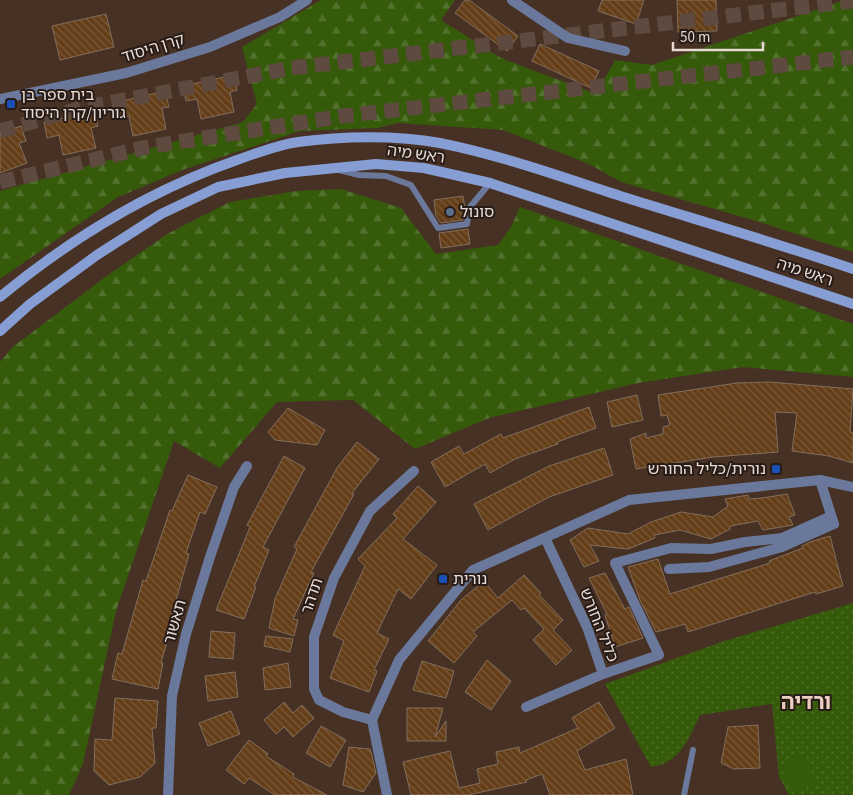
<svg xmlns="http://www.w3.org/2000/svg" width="853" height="795" font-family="'Source Sans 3','Noto Sans Hebrew',sans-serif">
<defs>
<pattern id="grass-dots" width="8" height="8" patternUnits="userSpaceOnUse" patternTransform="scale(1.25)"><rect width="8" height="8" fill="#345a0a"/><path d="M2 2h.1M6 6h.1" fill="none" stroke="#51712d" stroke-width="1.8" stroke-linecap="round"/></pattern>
<pattern id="forest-firs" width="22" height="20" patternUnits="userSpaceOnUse" patternTransform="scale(1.25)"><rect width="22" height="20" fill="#345a0a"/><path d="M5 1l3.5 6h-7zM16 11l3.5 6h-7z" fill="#51712d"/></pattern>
<pattern id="building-back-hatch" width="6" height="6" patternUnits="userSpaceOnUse" patternTransform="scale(1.25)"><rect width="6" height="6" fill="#643e18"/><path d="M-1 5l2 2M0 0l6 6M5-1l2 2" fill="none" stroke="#7a5939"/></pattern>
</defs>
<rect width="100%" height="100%" fill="#473125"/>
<path fill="url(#grass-dots)" d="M853 603V795H789L779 777 772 704 700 715C688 740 680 763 651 767L605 684 721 642Z"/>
<g fill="url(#forest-firs)">
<path d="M321 0H455L441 20 501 58 596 94 615 60 652 65 845 0H853V252L753 220 621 182 589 164 503 130 398 123 377 128 300 131 185 169 118 197 0 279V191L243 122 257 104 242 47Z"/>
<path d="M341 189 401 208 436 254 498 245 511 227 520 207 853 324V377L743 367 638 383 489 418 415 449 353 400 277 402 220 468 174 441 116 611 83 764 69 795H0V362L14 346 108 275 169 233 230 202 296 191Z"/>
</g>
<path fill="#345a0a" d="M800 753 817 781 796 793 779 766Z"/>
<g fill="url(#building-back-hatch)" stroke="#836e5c">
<path d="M465 0H469L518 36 507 51 455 13Z"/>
<path d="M602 0H644L636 24 598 11Z"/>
<path d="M677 0H716L717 31 678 32Z"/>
<path d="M106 14 114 47 60 60 52 26Z"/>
<path d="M540 44 599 71 591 88 532 61Z"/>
<path d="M234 75 237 90 230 92 234 112 201 119 197 99 186 101 183 86Z"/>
<path d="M165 91 169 107 162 108 166 129 133 136 129 116 118 118 114 103Z"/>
<path d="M95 111 98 126 91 128 96 148 63 155 59 135 47 138 44 122Z"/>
<path d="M21 126 26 141 19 143 27 163 0 173V133Z"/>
<path d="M463 196 465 209 463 220 441 223 436 216 434 200Z"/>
<path d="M468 229 470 244 441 248 439 233Z"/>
<path d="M770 382 853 389 850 432 853 433V463L829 456 792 451 797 413 775 412 778 452 713 457 636 469 630 439 646 433V438L663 434V427L670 425 667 415 661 416 658 395 737 383Z"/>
<path d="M637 395 643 420 612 427 607 402Z"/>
<path d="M589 407 596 428 557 442 558 444 515 459 490 473 485 464 445 487 431 462 459 446 464 454 501 434 503 438Z"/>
<path d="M288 408 325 430 317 445 275 440 268 432Z"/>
<path d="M357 442 379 459 352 493 354 494 311 572 314 573 293 619 298 620 294 636 269 628 275 599 297 549 294 547 337 468Z"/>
<path d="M604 448 613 475 549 497 488 530 474 504 549 466Z"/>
<path d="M284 456 305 468 263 547 269 550 254 587H256L244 619 216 610 250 527 247 525Z"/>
<path d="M188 475 217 487 205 514 200 512 186 553 189 554 169 625 172 626 161 662 163 663 158 689 112 679 118 653 122 654 143 580 146 581 170 510 172 511Z"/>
<path d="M418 486 436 502 403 539 437 565 411 599 398 589 377 633 389 639 374 670 377 671 369 692 330 678 344 641 333 635 365 566 358 559 397 518 393 514Z"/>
<path d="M787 494 795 515 789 517 793 525 763 530 758 521 730 526V529L711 539 680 530 654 535 655 538 628 549 590 545 599 561 584 567 570 540 588 528 628 534 651 522 681 512 713 517 728 506 725 499 748 495 749 499 762 498Z"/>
<path d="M830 536 843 586 816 594 815 592 688 632 685 624 656 632 640 600 628 567 658 559 670 594 770 563 769 561 803 548 802 546 810 542Z"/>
<path d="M605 573 625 609 629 607 643 638 615 647 605 615 607 614 589 578Z"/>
<path d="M524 575 541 593 539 595 563 620 553 630 572 650 556 665 533 640 544 629 524 608 521 610 512 600 473 632 477 636 454 663 428 641 461 600 484 581 498 598Z"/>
<path d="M211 631 235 633 233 659 209 657Z"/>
<path d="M266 636 293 639 290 652 264 646Z"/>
<path d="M487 660 511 681 491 710 465 692Z"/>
<path d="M422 661 454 671 446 698 413 690Z"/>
<path d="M288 663 291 687 265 690 263 668Z"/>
<path d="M235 672 238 697 208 701 205 676Z"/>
<path d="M115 698 158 701 156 728H152L155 763 140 777 109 785 94 771 95 739 112 740Z"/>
<path d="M284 702 293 713 302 705 314 718 293 737 284 727 276 734 264 720Z"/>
<path d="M599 702 615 728 577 751 585 770 626 759 633 795H550L542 774 526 780 527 782 468 795H411L403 762 450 751 459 788 480 783 477 769 498 764 496 752 519 747 520 753 578 728 572 718Z"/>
<path d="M407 708H443L435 737 446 721V741H407Z"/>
<path d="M231 711 240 734 208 746 199 723Z"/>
<path d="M758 725 760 768 734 769 721 763 728 727Z"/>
<path d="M321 726 346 740 330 767 306 753Z"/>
<path d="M249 740 268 754 266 756 294 774 293 777 327 795H275L249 778 244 784 226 770Z"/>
<path d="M349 747 370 749 372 756 376 773 363 792 343 785Z"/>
</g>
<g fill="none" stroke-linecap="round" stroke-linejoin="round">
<g stroke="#5f4a3f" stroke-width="15" stroke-dasharray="15 8" stroke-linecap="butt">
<path d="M0 131 82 108 291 68 853 1"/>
<path d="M0 182 147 147 343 116 853 57"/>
</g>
<g stroke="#6a799b" stroke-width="6">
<path d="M339 170 359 175 386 176 411 185 438 228 467 224 470 207 490 183"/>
<path d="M684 795 693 750"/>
</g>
<g stroke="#6a799b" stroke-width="10">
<path d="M512 0 568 38 625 51"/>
<path d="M0 99 126 73 210 47 280 17 307 0"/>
<path d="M669 569 709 567 782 547 834 524 820 480"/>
<path d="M603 674 659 655 615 563 671 548 711 549 745 542 782 538 831 516"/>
<path d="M526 707 603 674 587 627 545 538"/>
<path d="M372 720 343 712 319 700 314 689V637L334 578 370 511 414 471"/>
<path d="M168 795 172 696 186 634 210 557 234 487 247 466"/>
<path d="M387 795 372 720 399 660 473 570 629 500 820 480 853 487"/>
</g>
<g stroke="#869ed4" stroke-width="10">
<path d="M0 297C70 239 151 190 237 160 257 153 277 145 298 142 342 136 397 135 440 143 505 156 567 179 630 199 704 222 779 244 853 269"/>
<path d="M0 331 30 304 97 255 161 214 218 187 285 173 376 164 424 168 490 183 853 304"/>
</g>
</g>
<g fill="#1a4fb4" stroke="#261b16" stroke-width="2">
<rect x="6" y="99" width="10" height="10" rx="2.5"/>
<rect x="771" y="464" width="10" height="10" rx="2.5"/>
<rect x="438" y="574" width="10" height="10" rx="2.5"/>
</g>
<circle fill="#5c6f8a" stroke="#261b16" stroke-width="2" cx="450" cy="212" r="5"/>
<g text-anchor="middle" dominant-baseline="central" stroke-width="4" stroke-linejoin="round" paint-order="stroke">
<g font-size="16" fill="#e8dad3" stroke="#261b16">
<text transform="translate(153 48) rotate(-17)">קרן היסוד</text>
<text transform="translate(416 154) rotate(8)">ראש מיה</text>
<text transform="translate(805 272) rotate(18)">ראש מיה</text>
<text transform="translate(312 596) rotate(-71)">תדהר</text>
<text transform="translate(175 622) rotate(-74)">תאשור</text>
<text transform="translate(599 625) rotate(68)">כליל החורש</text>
</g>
<g font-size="16" fill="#e8dad3" stroke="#261b16" text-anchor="start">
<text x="21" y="95">בית ספר בן<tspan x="21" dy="18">גוריון/קרן היסוד</tspan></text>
<text x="460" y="212">סונול</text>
<text x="766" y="469" text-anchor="end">נורית/כליל החורש</text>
<text x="453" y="579">נורית</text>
</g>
<g font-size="21" font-weight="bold" fill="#ebcec0" stroke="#261b16">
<text x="806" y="702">ורדיה</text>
</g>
</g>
<path d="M673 42v8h90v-8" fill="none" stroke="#e8dad3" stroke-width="2.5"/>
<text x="680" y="42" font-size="15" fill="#e8dad3" stroke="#261b16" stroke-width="4" paint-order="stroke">50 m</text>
</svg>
